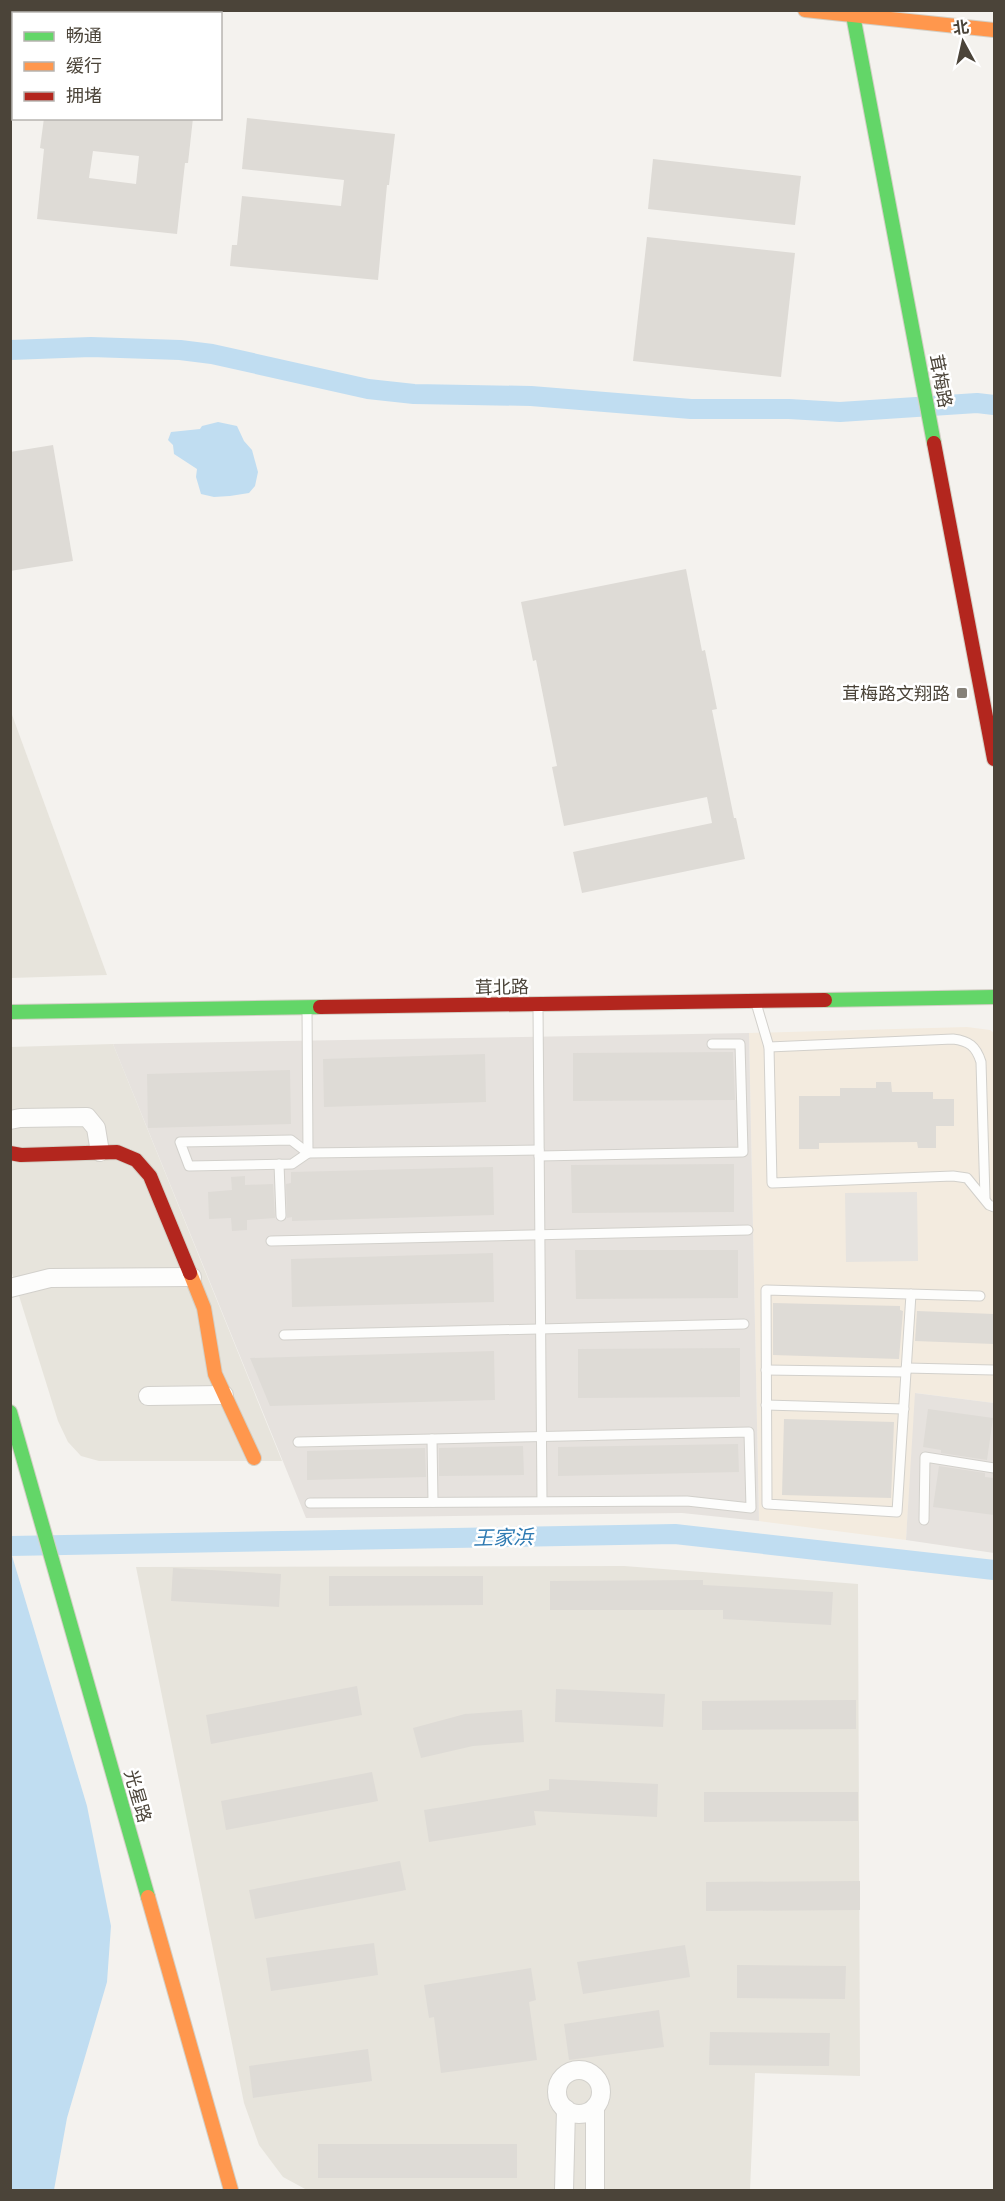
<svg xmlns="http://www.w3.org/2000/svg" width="1005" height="2201" font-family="'IBM Plex Sans','Noto Sans SC',sans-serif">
<rect width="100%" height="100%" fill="#f4f2ee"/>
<g fill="#e7e4dc">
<path d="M10 712H11L107 975 11 978Z"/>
<path d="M113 1044 282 1461H99L81 1456 68 1442 58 1421 11 1270 10 1047Z"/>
<path d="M624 1566 858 1584 860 2076 755 2073 750 2190H307L283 2177 259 2145 244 2103 136 1567Z"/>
</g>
<path fill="#f3ebdf" d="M967 1027 990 1030 994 1033V1403L916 1393 906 1540 759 1521 749 1033Z"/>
<g fill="#e6e2de">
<path d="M749 1033 759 1521 682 1513 306 1518 113 1044Z"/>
<path d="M915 1393 994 1403V1553L906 1540Z"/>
</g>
<path fill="#e6e3df" d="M917 1192 918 1261 846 1262 845 1193Z"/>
<g fill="#c0ddf1">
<path d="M218 422 237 426 244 441 252 450 258 472 255 486 249 493 230 496 214 497 201 494 196 477 197 469 174 454 173 445 168 440 171 432 200 429 202 426Z"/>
<path d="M10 1549 87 1806 111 1926 107 1982 67 2118 54 2190H11Z"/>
</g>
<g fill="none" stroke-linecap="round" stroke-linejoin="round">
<g stroke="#c0ddf1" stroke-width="20">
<path d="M10 350 91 347 180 350 212 354 368 389 414 394 531 396 691 409H789L840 412 977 403 994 405"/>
<path d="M10 1546 675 1534 994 1570"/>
</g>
</g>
<g fill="#dedbd6" fill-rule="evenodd">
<path d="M44 118H193L188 163H185L177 234 37 219 44 149 40 148ZM93 151 139 156 136 184 89 178Z"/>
<path d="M247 118 395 134 389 185H387L378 280 230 266 232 245H237L242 196 341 206 344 180 242 169Z"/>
<path d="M653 159 801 176 795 225 648 209Z"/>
<path d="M647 237 795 253 781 377 633 361Z"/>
<path d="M53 445 73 561 10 571V452Z"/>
<path d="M686 569 702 651 705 650 717 709 712 710 734 818H736L745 859 582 893 573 852 712 823 707 797 564 826 552 767 557 766 536 660 533 661 521 602Z"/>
<path d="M733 1052 735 1100 573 1101V1053Z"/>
<path d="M485 1054 486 1102 324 1107 323 1059Z"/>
<path d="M290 1070 291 1124 148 1128 147 1074Z"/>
<path d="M876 1082H891L892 1092H933V1099H954V1126H936V1148H918L917 1142 819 1143V1149H799V1096H840V1088H876Z"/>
<path d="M734 1164V1212L572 1213 571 1165Z"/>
<path d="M493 1167 494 1215 292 1221V1217L287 1218 286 1184 291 1183V1172Z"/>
<path d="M245 1176V1185L273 1184 275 1218 247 1220V1230L232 1231 231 1218 209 1219 208 1192 232 1190 231 1177Z"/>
<path d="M575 1250H738V1298L576 1299Z"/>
<path d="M493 1253 494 1302 292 1307 291 1259Z"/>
<path d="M773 1303 900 1306V1310L903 1311 899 1359 773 1355Z"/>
<path d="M917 1311 994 1314V1344L915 1341Z"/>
<path d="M740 1348V1397L578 1398V1349Z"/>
<path d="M494 1351 495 1400 270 1406 250 1358Z"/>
<path d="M928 1409 993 1418 987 1460 941 1453V1450L923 1447Z"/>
<path d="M784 1419 894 1422 891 1498 782 1495Z"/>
<path d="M738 1444 739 1472 558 1476V1447Z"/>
<path d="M523 1446 524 1475 439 1476V1448Z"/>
<path d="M425 1448 426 1477 307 1480V1451Z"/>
<path d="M939 1466 985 1473V1477L994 1478V1515L933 1507Z"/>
<path d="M173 1568 281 1574 279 1607 171 1601Z"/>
<path d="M329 1576H483V1605L329 1606Z"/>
<path d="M703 1580V1585L833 1592 831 1625 723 1619V1610H550V1581Z"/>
<path d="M357 1686 362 1715 211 1744 206 1715Z"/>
<path d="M556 1689 665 1694 663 1727 555 1722Z"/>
<path d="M856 1700V1729L702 1730V1701Z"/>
<path d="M522 1710 524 1742 473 1746 421 1758 413 1728 465 1714Z"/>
<path d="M372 1772 378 1801 226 1830 221 1801Z"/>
<path d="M549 1779 658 1784 657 1817 534 1811 536 1825 429 1842 424 1810 549 1790Z"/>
<path d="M704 1792H858V1821L704 1822Z"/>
<path d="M400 1861 406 1890 255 1919 249 1890Z"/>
<path d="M860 1881V1910L706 1911V1882Z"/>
<path d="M374 1943 378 1975 271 1991 266 1958Z"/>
<path d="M685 1945 690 1977 583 1994 577 1962Z"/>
<path d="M737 1965 846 1966 845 1999 737 1998Z"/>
<path d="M531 1968 536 2000 529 2002 537 2060 441 2073 434 2017 429 2018 424 1985Z"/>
<path d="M659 2010 664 2047 569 2060 564 2024Z"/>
<path d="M710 2032 830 2033 829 2066 709 2065Z"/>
<path d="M368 2049 372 2081 253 2098 249 2066Z"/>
<rect x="318" y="2144" width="199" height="34"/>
</g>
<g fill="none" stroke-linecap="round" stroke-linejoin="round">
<defs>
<g id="lane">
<path d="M756 1003 769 1047 772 1183 953 1176 967 1178 989 1205 994 1207"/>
<path d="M538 1007 542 1501"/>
<path d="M307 1008 308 1153 539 1150"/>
<path d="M769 1047 953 1039C969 1041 976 1046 981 1062L985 1198"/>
<path d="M291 1140 308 1153 292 1164 189 1166 180 1142Z"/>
<path d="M539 1156 743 1152 740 1044H712"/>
<path d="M279 1164 281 1216"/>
<path d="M271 1241 748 1230"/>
<path d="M911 1294 897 1512 767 1504 766 1290 980 1296"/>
<path d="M284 1335 744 1324"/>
<path d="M906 1368 994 1370"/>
<path d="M766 1370 906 1372"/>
<path d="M766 1405 904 1409"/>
<path d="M432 1439 433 1502"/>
<path d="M298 1442 749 1432 751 1508 687 1501 310 1503"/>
<path d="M924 1520 925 1457 994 1468"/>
</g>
<g id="street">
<path d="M10 1120 20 1118 87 1117 96 1128 100 1152"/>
<path d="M10 1288 50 1278 192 1277"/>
<path d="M148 1396 224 1395"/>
<circle cx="579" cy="2092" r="22"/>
<path d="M564 2190 566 2109"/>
<path d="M595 2190V2107"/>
</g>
<g id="fast">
<path d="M852 10 934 443"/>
<path d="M825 1000 994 997"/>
<path d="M10 1012 320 1007"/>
<path d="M10 1412 148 1897"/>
</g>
<g id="slow">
<path d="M805 10 994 30"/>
<path d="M190 1273 204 1308 215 1374 254 1458"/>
<path d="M148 1897 231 2190"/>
</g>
<g id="jam">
<path d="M934 443 994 759"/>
<path d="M320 1007 825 1000"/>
<path d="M10 1153 21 1155 117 1152 136 1160 150 1176 190 1273"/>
</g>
</defs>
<use href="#lane" stroke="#d2d0cb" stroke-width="11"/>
<use href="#street" stroke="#d2d0cb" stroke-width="20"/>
<use href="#fast" stroke="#d3cfc5" stroke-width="16"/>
<use href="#slow" stroke="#d3cfc5" stroke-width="16"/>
<use href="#jam" stroke="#d3cfc5" stroke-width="16"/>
<use href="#lane" stroke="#fdfdfc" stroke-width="9"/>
<use href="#street" stroke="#fdfdfc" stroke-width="18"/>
<use href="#fast" stroke="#63d668" stroke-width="14"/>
<use href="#slow" stroke="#ff974d" stroke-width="14"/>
<use href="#jam" stroke="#b3261e" stroke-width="14"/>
</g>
<rect fill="#868178" stroke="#fff" stroke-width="2" x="956" y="687" width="12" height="12" rx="3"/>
<g text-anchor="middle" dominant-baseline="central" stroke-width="5" stroke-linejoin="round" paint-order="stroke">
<g font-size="18" fill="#4b4439" stroke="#fff">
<text transform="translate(941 381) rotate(79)">茸梅路</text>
<text transform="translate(502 987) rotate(-1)">茸北路</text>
<text transform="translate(138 1796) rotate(74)">光星路</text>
</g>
<g font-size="18" fill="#4b4439" stroke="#fff" text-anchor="end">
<text x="950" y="693">茸梅路文翔路</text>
</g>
<g font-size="20" font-style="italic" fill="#2e7ab2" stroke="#fff">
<text transform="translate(503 1537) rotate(-1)">王家浜</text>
</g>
</g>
<rect width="1005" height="2201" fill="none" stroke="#4b4439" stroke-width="24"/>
<rect x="12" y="12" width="210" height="108" fill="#ffffff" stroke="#b7b4b0" stroke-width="1.5"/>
<rect x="24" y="32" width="30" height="9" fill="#63d668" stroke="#b7b4b0" stroke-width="1.5"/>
<text x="66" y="42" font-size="18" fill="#4b4439">畅通</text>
<rect x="24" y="62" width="30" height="9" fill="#ff974d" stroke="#b7b4b0" stroke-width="1.5"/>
<text x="66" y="72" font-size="18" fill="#4b4439">缓行</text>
<rect x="24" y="92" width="30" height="9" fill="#b3261e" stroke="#b7b4b0" stroke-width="1.5"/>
<text x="66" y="102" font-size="18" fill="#4b4439">拥堵</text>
<g transform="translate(963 42) rotate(352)" stroke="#ffffff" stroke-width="4.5" paint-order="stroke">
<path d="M0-4.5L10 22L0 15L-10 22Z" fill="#4b4439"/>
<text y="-9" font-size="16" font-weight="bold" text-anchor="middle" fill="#4b4439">北</text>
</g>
</svg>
